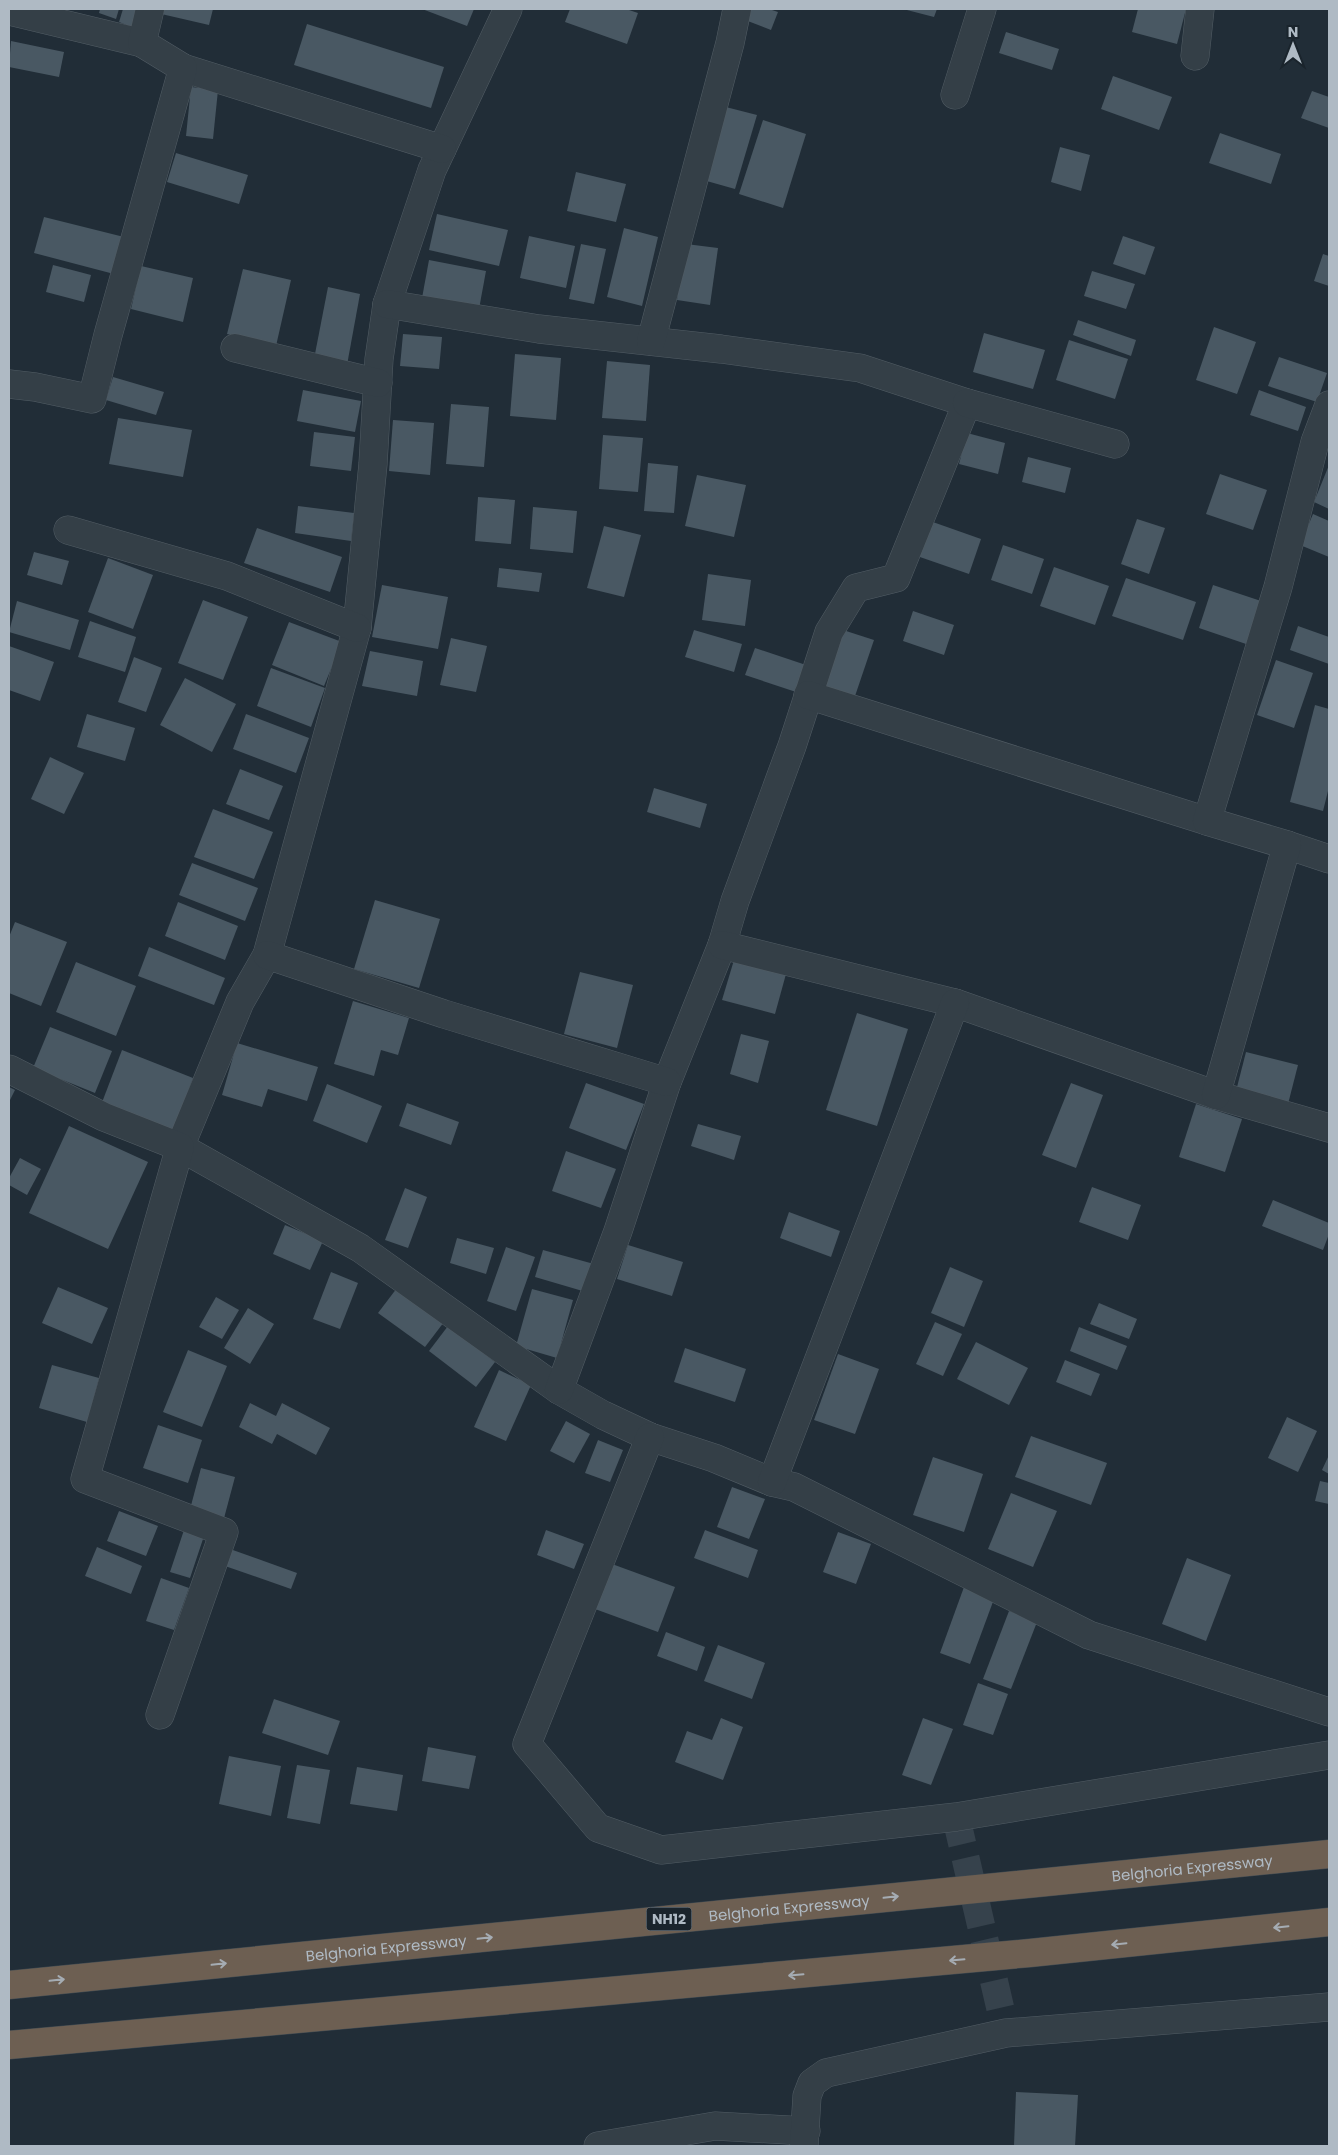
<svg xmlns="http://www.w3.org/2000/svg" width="1338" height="2155" font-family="Poppins,sans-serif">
<rect width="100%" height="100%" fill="#212d37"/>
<g fill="#495863">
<path d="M100 9H119L116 19 99 13Z"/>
<path d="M123 9H144L137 29 119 22Z"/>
<path d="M158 9H213L209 25 157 13Z"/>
<path d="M422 9H474L467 26Z"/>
<path d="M570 9H626L638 13 627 44 565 22Z"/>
<path d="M744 9H769L778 12 771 30 740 18Z"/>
<path d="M903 9H937L934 17Z"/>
<path d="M1138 9H1186L1177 44 1132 32Z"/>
<path d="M307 24 444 67 431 108 294 65Z"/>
<path d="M1006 32 1059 49 1052 70 999 53Z"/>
<path d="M11 41 64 52 59 77 9 67Z"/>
<path d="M1113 76 1172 97 1159 130 1101 109Z"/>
<path d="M191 87 218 90 213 139 186 136Z"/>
<path d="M1312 91 1329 97V128L1301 118Z"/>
<path d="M718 105 757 115 735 189 696 178Z"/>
<path d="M763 120 806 134 783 208 739 194Z"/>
<path d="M1220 133 1281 154 1271 184 1209 163Z"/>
<path d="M1060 147 1090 155 1081 191 1051 182Z"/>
<path d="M176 153 248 175 239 204 167 182Z"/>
<path d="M576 172 626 184 616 222 567 211Z"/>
<path d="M437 214 508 230 499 266 429 250Z"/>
<path d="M44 217 124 237 114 274 34 253Z"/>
<path d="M624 228 658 237 642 306 607 297Z"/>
<path d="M529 236 575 246 566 288 520 278Z"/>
<path d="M1123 236 1155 247 1145 275 1113 264Z"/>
<path d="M581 244 606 249 594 304 569 299Z"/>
<path d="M686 244 718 248 710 305 677 300Z"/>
<path d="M1323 254 1329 256V286L1314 281Z"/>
<path d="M429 260 486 271 479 309 422 298Z"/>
<path d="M53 265 91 275 84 302 46 292Z"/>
<path d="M141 266 193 278 183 322 131 309Z"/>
<path d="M243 269 291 280 276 346 227 334Z"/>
<path d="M1092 271 1135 284 1126 309 1084 296Z"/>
<path d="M328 287 360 294 347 365 314 359Z"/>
<path d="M1078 320 1136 340 1131 356 1073 335Z"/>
<path d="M1214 327 1256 342 1237 394 1196 380Z"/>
<path d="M984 333 1045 350 1033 389 973 372Z"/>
<path d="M403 334 442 337 439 369 400 366Z"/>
<path d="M1069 340 1128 359 1115 399 1056 380Z"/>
<path d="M515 354 561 358 556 420 510 416Z"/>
<path d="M1279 357 1327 373 1317 402 1268 386Z"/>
<path d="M607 361 650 365 646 421 602 418Z"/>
<path d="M113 377 164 392 156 415 106 400Z"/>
<path d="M303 390 361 401 355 432 297 421Z"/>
<path d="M1259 390 1306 407 1298 431 1250 415Z"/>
<path d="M451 404 489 407 484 467 446 464Z"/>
<path d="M118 418 192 430 183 477 109 464Z"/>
<path d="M393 420 434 423 430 475 389 471Z"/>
<path d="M314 432 355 437 351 471 310 466Z"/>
<path d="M967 433 1005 443 998 474 959 464Z"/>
<path d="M603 435 643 438 638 492 599 489Z"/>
<path d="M1028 457 1071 468 1065 493 1022 482Z"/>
<path d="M648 463 678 466 674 513 644 511Z"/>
<path d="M1329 465V509L1314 502Z"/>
<path d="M1220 474 1267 490 1253 530 1206 514Z"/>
<path d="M697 475 746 485 734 537 685 526Z"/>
<path d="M478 497 515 500 511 544 475 541Z"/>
<path d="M298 506 354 513 351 541 295 533Z"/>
<path d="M533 507 577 511 573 553 530 549Z"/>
<path d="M1313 514 1329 521V557L1300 545Z"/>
<path d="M1137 519 1165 528 1149 574 1121 564Z"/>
<path d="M930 521 981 539 969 574 917 556Z"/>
<path d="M604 526 641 535 624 597 587 588Z"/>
<path d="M257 528 342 557 330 592 244 563Z"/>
<path d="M1003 545 1044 559 1032 594 991 580Z"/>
<path d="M34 552 69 561 62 585 27 575Z"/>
<path d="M108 558 153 575 133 629 88 612Z"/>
<path d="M1054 567 1109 586 1095 625 1040 606Z"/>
<path d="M499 568 542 573 539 592 497 587Z"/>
<path d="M708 574 751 580 745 626 702 620Z"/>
<path d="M1126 578 1196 602 1183 640 1112 616Z"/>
<path d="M382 585 448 597 438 649 372 637Z"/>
<path d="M1213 585 1264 602 1249 645 1199 628Z"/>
<path d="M203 600 248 617 223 680 178 663Z"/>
<path d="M17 601 79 620 70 650 9 632Z"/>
<path d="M913 611 954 625 944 655 903 641Z"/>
<path d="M90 621 136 637 125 672 78 657Z"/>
<path d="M289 622 342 642 324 686 272 665Z"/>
<path d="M1298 626 1329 637V664L1290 650Z"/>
<path d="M694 630 742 644 734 672 685 657Z"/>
<path d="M843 630 874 640 853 702 822 692Z"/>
<path d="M451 638 487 646 476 692 440 685Z"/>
<path d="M9 646 54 662 40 701 9 690Z"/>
<path d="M755 648 806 665 796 692 745 675Z"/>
<path d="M370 651 423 661 417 696 362 686Z"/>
<path d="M134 657 162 668 146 712 118 702Z"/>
<path d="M1276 660 1313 673 1294 728 1257 715Z"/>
<path d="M271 668 325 688 311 727 257 706Z"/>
<path d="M185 678 236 704 212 752 160 725Z"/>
<path d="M1315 705 1329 709V787L1323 811 1290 802Z"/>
<path d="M87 714 135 728 125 761 77 747Z"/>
<path d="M246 714 309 738 296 773 233 749Z"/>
<path d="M50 757 84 773 64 814 31 799Z"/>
<path d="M240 769 283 786 269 820 226 804Z"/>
<path d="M654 788 707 804 700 828 647 812Z"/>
<path d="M213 809 273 832 254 879 194 857Z"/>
<path d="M192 863 258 888 245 921 179 895Z"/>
<path d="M375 900 440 919 419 988 354 969Z"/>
<path d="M178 902 238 926 225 960 165 936Z"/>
<path d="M15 922 67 942 41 1006 9 993V937Z"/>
<path d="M149 947 225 978 214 1005 138 976Z"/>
<path d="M734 960 786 974 775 1014 722 1000Z"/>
<path d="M76 962 136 986 116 1036 56 1012Z"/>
<path d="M580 972 633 985 617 1048 564 1034Z"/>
<path d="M353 1001 409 1018 398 1055 381 1050 374 1076 334 1064Z"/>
<path d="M857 1013 908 1029 877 1126 826 1110Z"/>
<path d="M50 1027 112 1051 95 1093 33 1068Z"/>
<path d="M741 1034 769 1041 758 1083 730 1074Z"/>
<path d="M237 1043 318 1067 307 1101 268 1089 262 1107 222 1095Z"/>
<path d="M122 1050 193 1078 172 1133 101 1105Z"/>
<path d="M1246 1052 1298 1065 1288 1104 1236 1091Z"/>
<path d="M586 1083 644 1104 626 1150 569 1128Z"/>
<path d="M1071 1083 1103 1095 1076 1168 1042 1155Z"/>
<path d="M327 1084 382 1106 367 1143 313 1121Z"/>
<path d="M9 1087 15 1090 9 1102Z"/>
<path d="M407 1103 459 1122 451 1145 399 1126Z"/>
<path d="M1196 1104 1242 1119 1225 1172 1179 1157Z"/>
<path d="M698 1124 741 1136 734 1160 691 1146Z"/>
<path d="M69 1126 148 1162 108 1249 29 1213Z"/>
<path d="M566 1151 616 1169 601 1208 552 1191Z"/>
<path d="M20 1158 41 1169 27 1195 9 1185V1178Z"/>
<path d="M1092 1187 1141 1205 1128 1240 1079 1222Z"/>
<path d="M405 1188 427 1197 408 1248 385 1240Z"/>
<path d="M1273 1200 1329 1223V1234L1323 1250 1262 1226Z"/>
<path d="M789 1212 840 1231 831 1257 780 1238Z"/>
<path d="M285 1225 323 1241 310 1270 273 1254Z"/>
<path d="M457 1238 494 1248 486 1274 450 1263Z"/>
<path d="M628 1245 683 1262 672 1296 617 1279Z"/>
<path d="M506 1247 535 1257 516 1311 487 1301Z"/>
<path d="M543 1250 594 1264 586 1292 535 1277Z"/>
<path d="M950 1267 983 1281 964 1327 931 1313Z"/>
<path d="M331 1272 358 1283 340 1329 313 1319Z"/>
<path d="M58 1287 108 1308 92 1344 42 1323Z"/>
<path d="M397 1288 444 1322 425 1347 378 1313Z"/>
<path d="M532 1289 573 1300 557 1358 516 1346Z"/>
<path d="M216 1297 239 1310 222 1339 199 1327Z"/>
<path d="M1099 1303 1137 1319 1129 1339 1090 1324Z"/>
<path d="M248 1308 274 1324 250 1364 224 1348Z"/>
<path d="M935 1322 962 1334 943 1376 916 1364Z"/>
<path d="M448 1326 495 1362 476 1387 429 1351Z"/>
<path d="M1079 1327 1127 1346 1117 1370 1070 1351Z"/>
<path d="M976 1342 1028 1368 1009 1405 957 1379Z"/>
<path d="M685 1348 746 1369 735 1402 674 1382Z"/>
<path d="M188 1350 227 1366 202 1427 163 1412Z"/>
<path d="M838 1354 879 1369 855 1434 814 1420Z"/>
<path d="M1065 1360 1100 1374 1091 1396 1056 1382Z"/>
<path d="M52 1365 99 1378 87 1422 39 1408Z"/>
<path d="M499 1370 531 1385 506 1441 474 1427Z"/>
<path d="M250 1403 276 1416 282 1403 330 1428 316 1455 277 1434 272 1444 239 1427Z"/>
<path d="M1287 1417 1317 1431 1298 1472 1268 1458Z"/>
<path d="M566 1421 590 1434 574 1463 550 1451Z"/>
<path d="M158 1425 202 1440 188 1483 143 1468Z"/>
<path d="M1031 1436 1107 1463 1091 1505 1015 1477Z"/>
<path d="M598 1440 623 1450 610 1482 585 1473Z"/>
<path d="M1329 1455V1474L1322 1470Z"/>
<path d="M933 1457 983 1474 964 1532 913 1515Z"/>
<path d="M201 1468 235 1477 223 1522 189 1513Z"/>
<path d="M1320 1481 1329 1483V1504L1315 1501Z"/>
<path d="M732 1487 765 1499 749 1539 717 1527Z"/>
<path d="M1011 1493 1057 1511 1033 1567 988 1549Z"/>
<path d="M119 1511 158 1526 146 1556 107 1541Z"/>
<path d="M185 1527 205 1533 190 1578 170 1572Z"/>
<path d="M546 1530 584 1544 574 1569 537 1555Z"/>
<path d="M705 1530 758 1550 748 1578 694 1558Z"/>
<path d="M838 1532 871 1544 856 1584 823 1572Z"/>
<path d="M97 1547 142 1566 131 1594 85 1576Z"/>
<path d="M230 1549 297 1573 291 1589 225 1566Z"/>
<path d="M1187 1558 1231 1575 1206 1641 1162 1624Z"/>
<path d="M612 1564 675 1587 658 1632 595 1609Z"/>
<path d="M161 1578 189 1588 174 1630 146 1621Z"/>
<path d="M964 1587 994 1599 970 1664 940 1653Z"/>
<path d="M1009 1611 1037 1622 1011 1689 983 1679Z"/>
<path d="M666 1632 705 1647 697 1671 657 1656Z"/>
<path d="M718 1645 765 1663 752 1699 704 1681Z"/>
<path d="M978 1683 1008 1694 993 1735 963 1725Z"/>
<path d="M274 1699 340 1721 328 1755 262 1733Z"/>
<path d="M721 1718 743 1727 723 1780 675 1762 687 1731 712 1740Z"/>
<path d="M923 1718 953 1729 931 1785 902 1775Z"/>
<path d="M428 1747 476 1756 469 1789 422 1781Z"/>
<path d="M229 1756 281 1766 271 1816 219 1804Z"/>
<path d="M297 1765 330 1770 320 1824 287 1818Z"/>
<path d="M357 1767 403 1775 397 1811 350 1804Z"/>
<path d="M1016 2092 1078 2095 1075 2146H1014Z"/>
</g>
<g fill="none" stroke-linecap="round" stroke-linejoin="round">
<path stroke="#36424c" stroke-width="28" stroke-dasharray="28 14" stroke-linecap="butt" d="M956 1817 1006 2033"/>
<defs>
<g id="street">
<path d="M508 9 432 170 387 304 379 359 373 464 357 628 267 955 240 1002 180 1147 360 1248 559 1390 603 1415 650 1437 714 1458 772 1482 794 1487 1089 1635 1329 1712"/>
<path d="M9 11 142 43"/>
<path d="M1195 56 1200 9"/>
<path d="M183 68 442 149"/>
<path d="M955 95 982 9"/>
<path d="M387 304 539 329 721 349 860 368 967 403 896 578 856 588 829 632 792 746 735 901 722 945 667 1082 618 1231 559 1390"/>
<path d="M651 341 730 43 737 9"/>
<path d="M235 348 378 383"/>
<path d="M9 384 35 387 92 399 108 335 183 68 142 43 150 9"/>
<path d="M967 403 1115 444"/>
<path d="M68 530 227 576 357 628"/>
<path d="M808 695 1207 821"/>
<path d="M1287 845 1329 859"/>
<path d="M722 945 955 1003 1216 1095 1329 1128"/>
<path d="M267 955 444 1014 667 1082"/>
<path d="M9 1069 104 1117 180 1147 85 1479 224 1532 160 1715"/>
<path d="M1216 1095 1287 845 1207 821 1278 587 1315 442 1329 405"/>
<path d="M650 1437 527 1744 598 1828 661 1850 956 1817 1329 1755"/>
<path d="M772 1482 955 1003"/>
<path d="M598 2146 715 2126 806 2131"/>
<path d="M804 2146 807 2096 812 2083 826 2073 1006 2033 1329 2007"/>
</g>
<g id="highway">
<path id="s1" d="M9 1985 1329 1854"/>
<path d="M9 2045 1030 1953 1329 1922"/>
</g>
</defs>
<use href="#street" stroke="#525d65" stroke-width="29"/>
<use href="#highway" stroke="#3f4a52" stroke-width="29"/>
<use href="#street" stroke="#343f47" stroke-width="28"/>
<use href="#highway" stroke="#6d5f52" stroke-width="28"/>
</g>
<defs><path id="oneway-shaft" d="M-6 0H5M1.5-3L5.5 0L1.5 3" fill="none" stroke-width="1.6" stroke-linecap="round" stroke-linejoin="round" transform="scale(1.25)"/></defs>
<g stroke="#a5acb3">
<use href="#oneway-shaft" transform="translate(891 1897) rotate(-6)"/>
<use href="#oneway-shaft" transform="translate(1281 1927) rotate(174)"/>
<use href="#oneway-shaft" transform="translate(485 1938) rotate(-6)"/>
<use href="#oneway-shaft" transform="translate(1119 1944) rotate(174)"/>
<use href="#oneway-shaft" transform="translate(957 1960) rotate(175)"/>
<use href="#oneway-shaft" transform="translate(219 1964) rotate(-6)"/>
<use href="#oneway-shaft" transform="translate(796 1975) rotate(175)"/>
<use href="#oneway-shaft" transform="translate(57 1980) rotate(-6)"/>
</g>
<g text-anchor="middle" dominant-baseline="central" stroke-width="5" stroke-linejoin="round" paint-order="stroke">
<rect fill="#1a242c" stroke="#828d96" stroke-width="1" x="646.5" y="1907.5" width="45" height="23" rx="4"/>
<g font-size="14" font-weight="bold" fill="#afbac4">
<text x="669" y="1919">NH12</text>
</g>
<g font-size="15" fill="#afbac4" stroke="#1a242c">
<text stroke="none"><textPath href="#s1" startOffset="1189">Belghoria Expressway</textPath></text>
<text stroke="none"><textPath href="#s1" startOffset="784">Belghoria Expressway</textPath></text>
<text stroke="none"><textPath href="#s1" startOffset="379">Belghoria Expressway</textPath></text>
</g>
</g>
<rect width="1338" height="2155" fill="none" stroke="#afbac4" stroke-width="20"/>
<g transform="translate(1293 45)" stroke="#1a242c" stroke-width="4" paint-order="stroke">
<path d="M0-4L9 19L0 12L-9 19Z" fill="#afbac4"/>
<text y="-8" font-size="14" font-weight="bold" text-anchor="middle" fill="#afbac4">N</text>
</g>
</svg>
